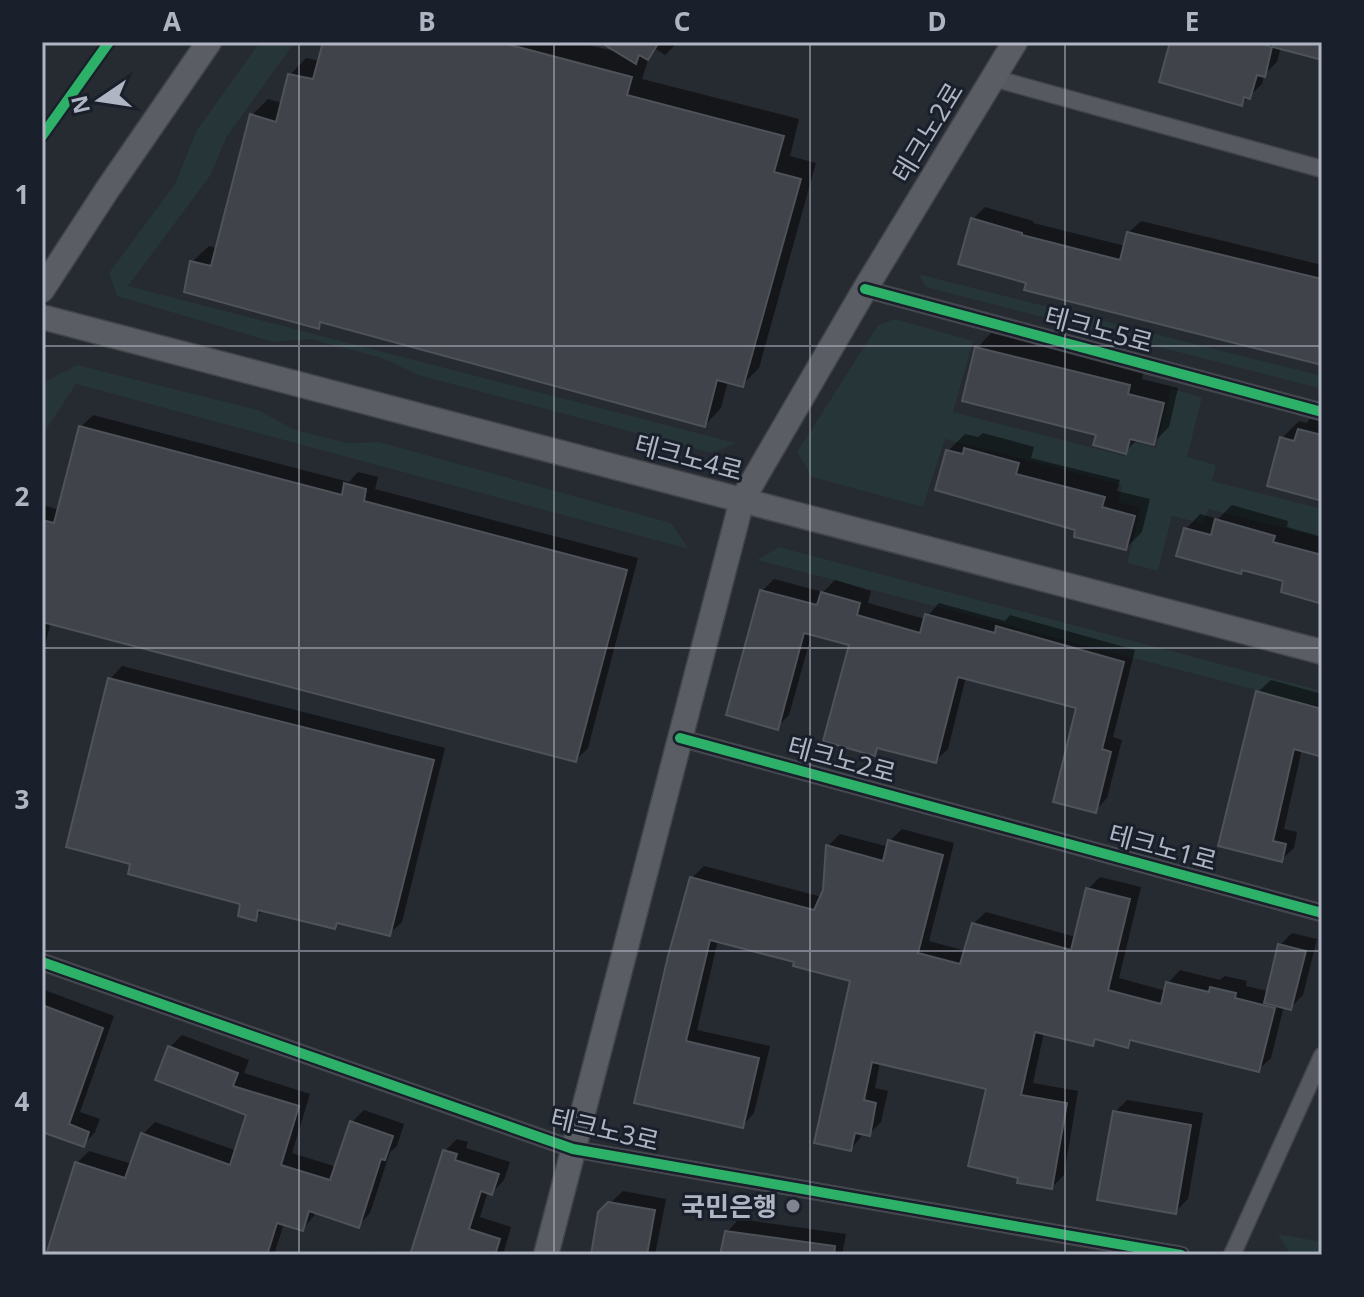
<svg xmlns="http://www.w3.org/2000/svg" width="1364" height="1297" font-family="'Noto Sans','Noto Sans KR',sans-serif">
<rect width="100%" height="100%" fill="#262a31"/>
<g fill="#263538">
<path d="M260 42H295L227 136 210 176 128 286 736 443 712 453 418 375 382 358 310 339 273 342 117 296 109 273 175 184 197 130Z"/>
<path d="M918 274 1322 376V389L926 287Z"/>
<path d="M895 319 973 341 953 412 1125 456 1129 441 1156 448 1171 389 1202 397 1187 457 1216 465 1212 481 1322 509V538L1208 509 1204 524 1172 516 1158 571 1127 563 1141 508 1118 502 1122 485 945 439 923 507 812 477 797 452 878 325Z"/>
<path d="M77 365 258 410 295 430 347 443 379 442 671 523 689 549 76 384 42 436V383Z"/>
<path d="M779 547 1322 691V707L757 560Z"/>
<path d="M1278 1234 1322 1242V1255L1290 1254Z"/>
</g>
<g fill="#0007">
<path d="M325 42H577L621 53 604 42H678L665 55 656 49 645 60H648L642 79 799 119 790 156 816 163 759 368 742 385 728 381 721 408 705 425 324 321 318 327 192 262 209 246 217 248 252 115 268 99 282 103 290 75 306 58 320 61Z"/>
<path d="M1172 42H1282L1277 62 1264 75 1262 84 1241 104Z"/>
<path d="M985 207 1033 221V223L1125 246 1128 233 1141 221 1322 265V363L1028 281 973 219Z"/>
<path d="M992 332 1144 370 1142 379 1178 388 1169 427 1153 443 1138 439 1126 451 977 348Z"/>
<path d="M1316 413 1322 415V499L1282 438 1299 421 1306 423Z"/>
<path d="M93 415 349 482 358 472 378 477 375 489 638 558 588 748 576 760 51 622 42 656V505L60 510 81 427Z"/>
<path d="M983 433 1034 447 1031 458 1120 480 1117 491 1150 499 1142 532 1126 548 1078 528 948 451 965 434 978 437Z"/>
<path d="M1232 505 1288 521 1287 527 1322 537V602L1286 580 1244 568 1240 572 1186 529 1200 514 1218 519Z"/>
<path d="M774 579 823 592 835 580 871 591 868 603 925 619 939 603 1005 621 1010 615 1135 650 1113 737 1122 740 1107 798 1095 811 1079 707 966 677 948 749 935 761 881 747 874 753 852 643 812 633 789 715 777 727 762 591Z"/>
<path d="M122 666 445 748 402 922 389 934 340 922 335 927 264 909 255 918 243 903 110 679Z"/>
<path d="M1271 680 1322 694V755L1302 749 1284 829 1297 832 1294 848 1281 860 1221 845 1258 692Z"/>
<path d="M902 829 954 843 929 941 966 951 973 924 986 912 1076 937 1088 889 1100 877 1141 887 1119 978 1166 991 1168 983 1180 970 1220 980 1225 976 1247 981 1246 986 1268 991 1280 945 1292 933 1317 939 1303 995 1291 1007 1284 1006 1271 1058 1258 1070 1134 1039 1128 1046 1099 1038 1093 1044 1044 1032 1033 1083 1078 1091 1064 1175 1052 1187 988 1087 880 1062 875 1088 888 1091 881 1122 869 1134 864 1133 851 1149 853 979 796 961 718 940 697 1030 770 1046 754 1113 742 1126 637 1101 692 878 704 866 822 897 825 891 828 846 840 834 889 847 890 841Z"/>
<path d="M42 989 114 1016 80 1112 100 1119 95 1132 83 1145 42 1130Z"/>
<path d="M182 1035 249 1060 244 1073 310 1094 292 1153 337 1167 352 1122 364 1110 404 1124 397 1146 390 1152 370 1213 358 1226 317 1212 303 1229 284 1223 274 1255H48L77 1163 89 1151 132 1164 143 1134 155 1122 237 1151 249 1114 170 1047Z"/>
<path d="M1127 1100 1203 1113 1188 1199 1175 1212 1115 1112Z"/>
<path d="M457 1139 468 1142 466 1148 510 1162 504 1180 492 1193 488 1191 480 1217 511 1227 503 1255H413L445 1151Z"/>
<path d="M623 1191 666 1199 655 1255H593L600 1213Z"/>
<path d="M739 1219 846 1234 842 1255H722L727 1232Z"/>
<path d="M370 1251 383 1255H366Z"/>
</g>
<g fill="#40444a" stroke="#4e5259" stroke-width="2">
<path d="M323 42H499L632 77 627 95 784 136 774 172 801 179 743 387 717 380 705 427 320 322 319 329 184 292 190 261 211 266 250 114 276 122 288 74 313 79Z"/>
<path d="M600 42H659L648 60 639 55 636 64Z"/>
<path d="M1170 42H1254L1272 47 1265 77 1257 75 1250 99 1244 97 1242 106 1159 82Z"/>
<path d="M1274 42H1322V60L1273 47Z"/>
<path d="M971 218 1022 233V235L1120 260 1127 232 1322 279V365L1024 290 1026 283 958 264Z"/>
<path d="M975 347 1130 385 1128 394 1164 403 1154 445 1130 439 1126 454 1093 445 1096 435 962 401Z"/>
<path d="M79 426 342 495 344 483 366 489 364 501 627 570 576 762 42 622V520L54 523Z"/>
<path d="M1298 429 1322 435V501L1267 486 1280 437 1294 441Z"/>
<path d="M964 448 1019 463 1016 474 1105 497 1102 507 1135 516 1126 550 1074 537 1075 530 935 490 946 450 963 454Z"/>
<path d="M1215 519 1275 536 1273 542 1322 555V604L1281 592 1283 581 1242 570 1241 574 1176 556 1184 528 1211 535Z"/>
<path d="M760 590 817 605 821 592 860 603 857 615 920 633 925 614 995 633 996 626 1124 662 1102 749 1111 752 1096 813 1053 802 1076 708 958 677 936 763 877 748 875 756 823 741 849 645 804 633 778 730 726 715Z"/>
<path d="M108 678 434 760 390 936 337 923 335 929 258 910 256 921 238 916 240 904 128 874 130 864 66 847Z"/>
<path d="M1256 691 1322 709V757L1294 749 1273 841 1286 844 1282 862 1218 846Z"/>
<path d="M888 840 943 855 918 953 960 964 972 923 1071 950 1086 888 1130 899 1108 990 1161 1004 1166 982 1209 992 1210 987 1236 993 1235 998 1275 1008 1259 1072 1130 1040 1128 1048 1095 1039 1093 1046 1035 1032 1021 1095 1067 1103 1052 1189 1017 1183 1018 1178 968 1166 986 1089 872 1062 864 1100 876 1103 870 1136 855 1133 851 1151 814 1143 850 981 793 966 794 962 710 940 686 1041 759 1058 743 1128 634 1103 668 956 690 877 814 910 823 890 826 845 883 861Z"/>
<path d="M1278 944 1306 951 1291 1010 1264 1003Z"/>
<path d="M42 1005 103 1028 69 1124 89 1132 84 1147 42 1132Z"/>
<path d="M168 1046 238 1073 233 1086 299 1106 281 1165 330 1180 350 1121 393 1136 385 1160 381 1159 359 1228 309 1211 303 1231 277 1223 267 1255H46L75 1162 125 1178 141 1133 230 1165 246 1115 155 1080Z"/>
<path d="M1113 1111 1191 1125 1176 1214 1097 1200Z"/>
<path d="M443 1150 457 1154 455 1160 499 1174 492 1195 481 1191 469 1229 500 1239 495 1255H410Z"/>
<path d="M608 1202 655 1210 647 1255H591L598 1212Z"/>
<path d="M725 1231 835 1246 834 1255H720Z"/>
</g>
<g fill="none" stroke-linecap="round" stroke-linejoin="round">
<defs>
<g id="street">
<path d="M993 78 1322 169"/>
<path d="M865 289 1322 412"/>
<path d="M680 738 1322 913"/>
<path d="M42 962 573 1149 1181 1255"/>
<path d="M1232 1255 1322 1056"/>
</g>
<g id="secondary">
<path d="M42 290 107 190 209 42"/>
<path d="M42 317 1322 652"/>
<path d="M546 1255 742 500 865 289 1015 42"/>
</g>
</defs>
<use href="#street" stroke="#42444a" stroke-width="19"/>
<use href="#secondary" stroke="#42444a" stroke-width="27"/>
<use href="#street" stroke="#565960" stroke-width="16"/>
<use href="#secondary" stroke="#5a5d64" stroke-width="24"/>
<defs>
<g id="cycleway">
<path d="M42 136 109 42"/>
<path d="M865 289 1322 412"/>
<path d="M680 738 1322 913"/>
<path d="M42 962 573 1149 1181 1255"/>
</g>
</defs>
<use href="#cycleway" stroke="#1a202b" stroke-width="15"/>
<use href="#cycleway" stroke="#2db169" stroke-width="10"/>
</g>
<path fill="none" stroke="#afb5c3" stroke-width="2" stroke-opacity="0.55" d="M299 42V1255M554 42V1255M810 42V1255M1065 42V1255M42 346H1322M42 648H1322M42 951H1322"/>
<circle fill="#7f8490" stroke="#1a202b" stroke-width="3" cx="793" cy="1206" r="8"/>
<g text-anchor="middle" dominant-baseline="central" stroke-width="6" stroke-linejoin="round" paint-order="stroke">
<g font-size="26" fill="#afb5c3" stroke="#1a202b">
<text transform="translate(927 132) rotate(-59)">테크노2로</text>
<text transform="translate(1099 329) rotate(15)">테크노5로</text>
<text transform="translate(689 457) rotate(15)">테크노4로</text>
<text transform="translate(842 759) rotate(15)">테크노2로</text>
<text transform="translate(1163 847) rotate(15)">테크노1로</text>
<text transform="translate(605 1129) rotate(13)">테크노3로</text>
</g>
<g font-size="26" font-weight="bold" fill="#afb5c3" stroke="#1a202b" text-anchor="end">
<text x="777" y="1206">국민은행</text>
</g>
</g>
<rect width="1364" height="1297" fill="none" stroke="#1a202b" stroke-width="88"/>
<g transform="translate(100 100) rotate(257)" stroke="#1a202b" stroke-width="6" paint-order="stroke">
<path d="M0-6L14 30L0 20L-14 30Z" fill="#afb5c3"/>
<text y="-12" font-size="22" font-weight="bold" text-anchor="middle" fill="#afb5c3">N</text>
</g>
<rect x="44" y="44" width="1276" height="1209" fill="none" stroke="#afb5c3" stroke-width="3"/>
<g font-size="26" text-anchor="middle" font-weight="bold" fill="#afb5c3">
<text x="172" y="31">A</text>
<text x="427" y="31">B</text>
<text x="682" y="31">C</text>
<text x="937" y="31">D</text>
<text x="1192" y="31">E</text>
<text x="22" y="204">1</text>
<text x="22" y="506">2</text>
<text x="22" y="809">3</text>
<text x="22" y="1111">4</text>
</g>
</svg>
